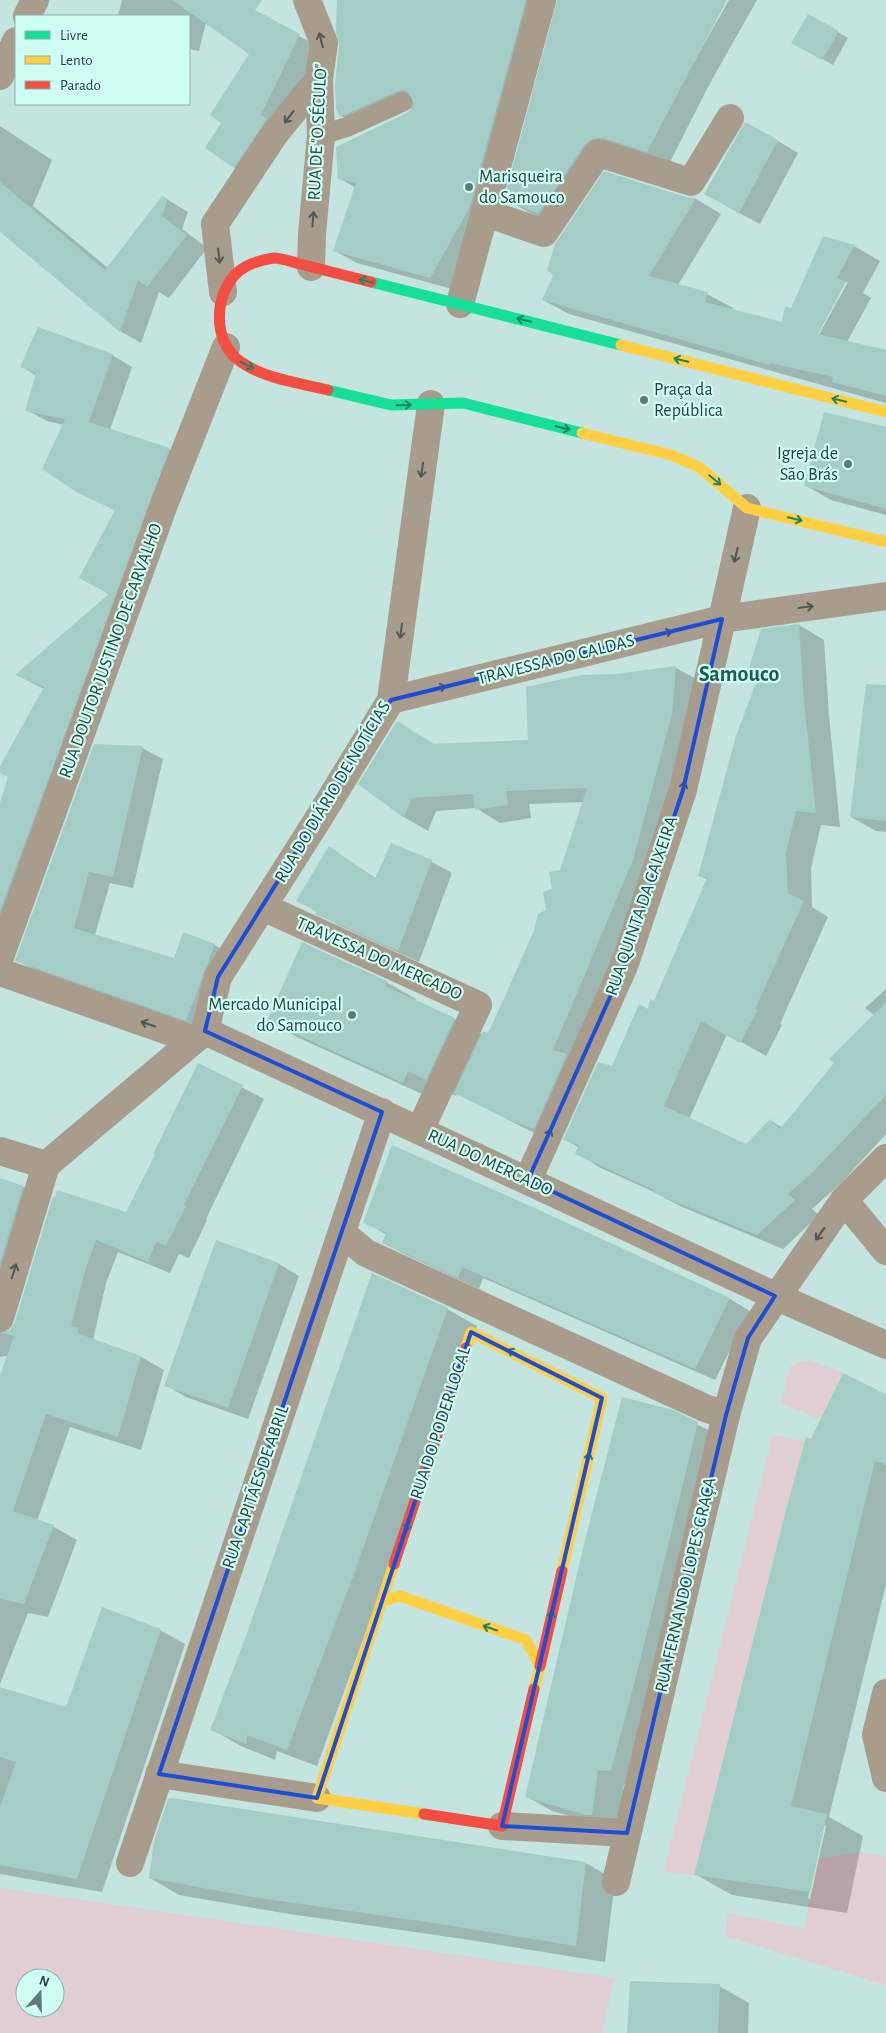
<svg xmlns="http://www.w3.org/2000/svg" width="886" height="2033" font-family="'Alegreya Sans',sans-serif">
<rect width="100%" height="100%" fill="#c3e4df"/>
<g fill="#e1cdd4" fill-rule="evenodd">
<path d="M810 1360 843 1373 821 1420 781 1403 790 1367 799 1362Z"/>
<path d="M773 1434 805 1442 786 1510 694 1875 664 1871Z"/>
<path d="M861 1852 886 1857V1985L725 1936 728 1913 804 1929 818 1859Z"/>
<path d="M0 1888 614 1978 602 2033H0ZM25 1978H55V2008H25Z"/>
</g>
<g fill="#0003" fill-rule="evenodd">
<path d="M122 0H233L321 48 256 179 234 167 223 123 251 54 206 22 199 51 189 49V16H118Z"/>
<path d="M339 0H556L553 2 452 289 357 263 335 251 356 188 339 178 415 107 363 129 341 116Z"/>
<path d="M558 0H726L685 78 729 0H757L709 85 669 164 616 150 560 226 528 212 506 199Z"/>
<path d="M808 15 848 38 833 65 793 42Z"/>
<path d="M0 126 52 160 33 206 108 268 163 197 188 212 182 229 207 248 169 298 159 292 141 343 120 331 0 230Z"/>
<path d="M778 141 798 153 760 224 726 206Z"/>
<path d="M686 198 696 199 721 214 678 285 707 294 733 308V310L783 323 792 309 854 246 880 261 863 293 871 298 847 342 886 351V403L569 314 543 300ZM845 282H848L816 340 814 339Z"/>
<path d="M112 355 132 367 110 430 169 449 189 460 0 963V807L44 689 17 675 111 595 80 578 116 511 79 491 64 425 47 421 27 410 37 376 22 367Z"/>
<path d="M886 428V515L831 500 805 485Z"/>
<path d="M799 625 824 640 829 716 840 827 821 825 811 868 812 907 828 917 780 1024 782 1025 766 1056 727 1034 689 1119 747 1145 770 1120 783 1128 874 1015 865 1008 886 989V1134L840 1184 812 1209 819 1215 783 1249 680 1206 654 1192 601 1168 576 1153 579 1148 565 1139 655 1003 708 880 700 876 760 676 750 670Z"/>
<path d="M676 668 700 681 656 874 534 1133 457 1093 456 1096 438 1087 433 1099 297 1037 268 1020 386 982 416 999 415 1001 454 1019 483 1035 488 1034 547 911 584 802 529 804 531 818 500 823 476 808 436 811 428 831 404 817 360 783 435 745 529 741 616 676Z"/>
<path d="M886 689V832L876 831 851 817Z"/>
<path d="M142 748 163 759 133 888 110 883 95 935 175 959 184 934 215 945 235 957 207 1031 37 972 17 960Z"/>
<path d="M392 845 432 862 452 873 419 962 338 925 298 900 329 848 377 879Z"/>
<path d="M199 1065 264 1099 206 1219 207 1220 189 1258 179 1254 170 1273 118 1252 106 1283 93 1340 141 1357 164 1370 141 1450 70 1427 37 1521 54 1527 77 1540 48 1617 28 1613 0 1684V1382L83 1343 0 1357V1179L23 1187 45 1200 7 1327V1333L11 1331 16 1323 54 1198 127 1214Z"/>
<path d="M528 1206 730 1299 750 1311 715 1380 483 1278 479 1289 404 1254 384 1243 387 1235 365 1222Z"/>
<path d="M217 1242 279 1264 299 1276 248 1419 186 1397 166 1385Z"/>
<path d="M447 1309 477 1326 317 1766 277 1751 275 1760 241 1746 211 1729Z"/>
<path d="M886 1395V1584L829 1817 863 1836 847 1913 732 1895 695 1874 812 1441ZM824 1825 826 1826 810 1899 808 1898Z"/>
<path d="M672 1412 724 1438 637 1785 624 1784 618 1830 613 1829 552 1811 526 1796Z"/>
<path d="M160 1630 185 1644 102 1892 0 1874V1688L67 1709Z"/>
<path d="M172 1799 586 1863 615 1880 605 1962 470 1940 283 1913 179 1895 150 1878Z"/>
<path d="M719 1986 749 2003 748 2033H629Z"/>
</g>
<g fill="#a4cdc7">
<path d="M172 0H262L255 10 300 34 261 115 267 119 234 168 205 148 221 123 210 115 249 54Z"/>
<path d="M337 0H526L469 209 430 278 333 251 356 183 338 179 336 147 407 113 412 108 414 103 409 93 404 90 398 91 340 117 336 109 335 84 339 45 336 32Z"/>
<path d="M557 0H727L647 152 603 138 592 139 585 144 538 214 504 199Z"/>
<path d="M808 14 839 31 822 60 791 43Z"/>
<path d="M745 122 778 140 739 213 704 194Z"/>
<path d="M604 171 686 197 696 198 649 276 708 292 705 302 782 322 785 306 791 308 823 236 855 245 837 278 846 282 818 334 886 350V396L832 382 833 377 770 363V365L542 300 553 275 547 270 555 244Z"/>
<path d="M0 182 105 270 162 196 168 199 162 216 187 235 147 287 138 280 120 332 0 232Z"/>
<path d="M38 327 113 354 89 422 170 448 0 911V803L8 777 0 773V766L44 687 15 675 109 594 79 578 115 510 78 493 42 469 65 419 25 411 36 373 20 367Z"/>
<path d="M824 412 886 427V509L804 486Z"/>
<path d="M799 624 804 701 816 813 796 811 786 853 788 893 804 901 755 1009 758 1010 740 1043 701 1021 664 1106 746 1144 770 1119 780 1129 834 1063 829 1059 886 1002V1095L815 1170 788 1194 795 1200 757 1235 654 1193V1190L575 1154 579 1145 563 1140 598 1062 612 1066 639 1004 648 1009 650 999 654 1001 707 878 698 876 736 736 760 672 748 671 761 629Z"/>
<path d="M676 666 672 714 633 860 553 1050 567 1054 534 1129 509 1120 454 1093 483 1031 488 1033 506 994 534 930 538 914 546 910 543 892 552 889 549 872 560 870 587 788 506 791 508 805 475 810 473 794 412 798 404 818 358 784 397 721 434 744 528 740 526 687 581 675 616 674Z"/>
<path d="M866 684 886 685V821L850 817Z"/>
<path d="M94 744 143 746 113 877 89 872 74 928 174 958 183 932 215 944 186 1021 15 961Z"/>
<path d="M391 843 432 860 398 951 315 914 317 911 296 901 329 846 375 879Z"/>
<path d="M302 942 387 981 385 986 455 1018 426 1080 408 1071 403 1083 267 1021Z"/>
<path d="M198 1063 243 1085 184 1205 186 1206 166 1246 156 1242 148 1262 96 1240 85 1271 71 1326 79 1328 77 1333 141 1356 118 1437 46 1414 13 1511 54 1525 24 1604 0 1599V1375L14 1336 0 1333 10 1330 15 1322 53 1196 55 1197 57 1190 126 1212 155 1155 153 1154Z"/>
<path d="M392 1145 528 1205 730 1298 695 1369 462 1267 458 1278 382 1243 386 1233 363 1223Z"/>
<path d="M0 1178 23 1186 0 1264Z"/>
<path d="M216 1240 279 1263 228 1408 164 1386Z"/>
<path d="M372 1273 448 1308 354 1574 287 1750 247 1735 246 1744 210 1730 246 1636Z"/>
<path d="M843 1373 886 1394V1465L875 1461 791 1806 827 1814 810 1892 694 1875 786 1510 806 1437 811 1439Z"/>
<path d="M622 1397 673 1410 698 1422 640 1661 611 1771 598 1770 592 1815H585L525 1797 585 1540Z"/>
<path d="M102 1607 161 1629 77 1879 0 1865V1807L16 1762 0 1757V1687L66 1707Z"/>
<path d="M172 1798 586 1862 576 1946 440 1924 252 1897 149 1878 154 1841 168 1799Z"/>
<path d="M630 1981 720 1984 718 2033H627Z"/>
</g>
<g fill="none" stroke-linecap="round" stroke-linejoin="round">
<path stroke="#a89c8c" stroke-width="20" d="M321 135 347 127 402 102"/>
<g stroke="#a89c8c" stroke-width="28">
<path d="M307 0 324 43 319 79 321 135 312 234 311 267"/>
<path d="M27 16 35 0"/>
<path d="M0 76 16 41"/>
<path d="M486 213 544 233 598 153 691 182 730 118"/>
<path d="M223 292 215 224 274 135 319 79"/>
<path d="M460 304 542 0"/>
<path d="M747 508 722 619 886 596"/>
<path d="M391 700 722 619 683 790 624 966 528 1180"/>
<path d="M263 907 478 1005 420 1130"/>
<path d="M0 957 163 507 226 347"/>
<path d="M0 972 194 1040"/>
<path d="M205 1031 775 1296 886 1345"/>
<path d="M0 1151 46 1165 205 1031 218 977 320 816 391 700 431 404"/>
<path d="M844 1200 886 1251"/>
<path d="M342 1233 366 1253 705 1408 726 1415"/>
<path d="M0 1318 46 1165"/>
<path d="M886 1693 876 1735 886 1778"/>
<path d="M159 1774 317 1798"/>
<path d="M502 1826 627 1833"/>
<path d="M130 1863 382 1112"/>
<path d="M616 1882 726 1415 748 1338 844 1200 886 1158"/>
</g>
<g stroke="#16e098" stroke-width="11">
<path d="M371 282 621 345"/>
<path d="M328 390 391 405 463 403 582 433"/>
</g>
<g stroke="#ffcf43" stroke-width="11">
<path d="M621 345 886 412"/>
<path d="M582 433 671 455 699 467 747 508 886 542"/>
<path d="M466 1348 471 1332 602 1398 562 1571"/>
<path d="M394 1564 317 1798 424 1814"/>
<path d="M383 1601 400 1596 526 1640 540 1666 534 1689"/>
</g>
<g stroke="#f24e42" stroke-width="11">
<path d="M328 390C300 383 265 379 241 362 212 343 213 293 239 271 249 263 261 260 274 258 282 258 292 262 300 264 324 270 347 276 371 282"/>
<path d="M394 1564 466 1348"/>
<path d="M540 1666 562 1571"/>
<path d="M424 1814 502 1826 534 1689"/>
</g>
</g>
<defs><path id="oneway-shaft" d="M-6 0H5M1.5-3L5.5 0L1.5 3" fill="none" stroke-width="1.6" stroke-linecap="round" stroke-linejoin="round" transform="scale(1.25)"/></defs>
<g stroke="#4a5952">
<use href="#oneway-shaft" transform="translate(321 40) rotate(-104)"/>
<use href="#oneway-shaft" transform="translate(289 117) rotate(128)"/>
<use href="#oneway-shaft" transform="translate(313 219) rotate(-85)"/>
<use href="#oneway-shaft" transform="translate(219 256) rotate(83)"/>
<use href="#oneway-shaft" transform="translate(422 470) rotate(98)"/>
<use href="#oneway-shaft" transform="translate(736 555) rotate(103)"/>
<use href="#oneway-shaft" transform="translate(806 607) rotate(-8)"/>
<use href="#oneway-shaft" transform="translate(401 631) rotate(98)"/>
<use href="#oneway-shaft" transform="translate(665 633) rotate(-14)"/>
<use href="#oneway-shaft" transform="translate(439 688) rotate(-14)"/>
<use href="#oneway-shaft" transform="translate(683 789) rotate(-75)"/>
<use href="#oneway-shaft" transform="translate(148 1024) rotate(-161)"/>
<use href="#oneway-shaft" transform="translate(548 1136) rotate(-66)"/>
<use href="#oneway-shaft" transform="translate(820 1234) rotate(126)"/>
<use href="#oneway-shaft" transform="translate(14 1271) rotate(-73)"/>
</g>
<g stroke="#228262">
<use href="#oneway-shaft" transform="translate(366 281) rotate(-166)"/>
<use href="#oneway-shaft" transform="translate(524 320) rotate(-166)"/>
<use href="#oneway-shaft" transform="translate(681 360) rotate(-166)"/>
<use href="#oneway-shaft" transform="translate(247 365) rotate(27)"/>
<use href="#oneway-shaft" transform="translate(839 400) rotate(-166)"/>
<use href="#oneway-shaft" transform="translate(404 405) rotate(-1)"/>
<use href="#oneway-shaft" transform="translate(563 428) rotate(14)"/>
<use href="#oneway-shaft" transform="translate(715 480) rotate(40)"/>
<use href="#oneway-shaft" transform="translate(795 519) rotate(14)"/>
<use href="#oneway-shaft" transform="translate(514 1353) rotate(-153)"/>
<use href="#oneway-shaft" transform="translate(588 1460) rotate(-77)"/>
<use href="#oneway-shaft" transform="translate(408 1524) rotate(108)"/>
<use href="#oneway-shaft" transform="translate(551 1618) rotate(-77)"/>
<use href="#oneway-shaft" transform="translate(490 1628) rotate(-161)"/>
</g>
<path fill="none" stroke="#1d4ed8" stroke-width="4" stroke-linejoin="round" d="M722 619 683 790 624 966 528 1180 775 1296 748 1338 726 1415 627 1833 502 1826 602 1398 471 1332 317 1798 159 1774 382 1112 205 1031 218 977 391 700Z"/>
<g fill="#607b76" stroke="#cdfdf3" stroke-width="2">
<circle cx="469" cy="187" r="5"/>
<circle cx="644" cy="400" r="5"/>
<circle cx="848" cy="464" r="5"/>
<circle cx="352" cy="1015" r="5"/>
</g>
<g text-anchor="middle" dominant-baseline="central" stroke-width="4.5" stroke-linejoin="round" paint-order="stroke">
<g font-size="18" fill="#2a433e" stroke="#cdfdf3">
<text transform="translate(318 132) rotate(-87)">RUA DE "O SÉCULO"</text>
<text transform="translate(111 651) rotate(-70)">RUA DOUTOR JUSTINO DE CARVALHO</text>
<text transform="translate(556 660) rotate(-14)">TRAVESSA DO CALDAS</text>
<text transform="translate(333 792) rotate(-59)">RUA DO DIÁRIO DE NOTÍCIAS</text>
<text transform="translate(642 906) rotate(-71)">RUA QUINTA DA CAIXEIRA</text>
<text transform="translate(379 959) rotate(24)">TRAVESSA DO MERCADO</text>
<text transform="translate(490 1163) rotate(25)">RUA DO MERCADO</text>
<text transform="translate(441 1423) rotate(-72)">RUA DO PODER LOCAL</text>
<text transform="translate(256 1487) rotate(-71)">RUA CAPITÃES DE ABRIL</text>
<text transform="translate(686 1585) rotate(-77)">RUA FERNANDO LOPES GRAÇA</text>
</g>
<g font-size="18" fill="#2a433e" stroke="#cdfdf3" text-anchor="start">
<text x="479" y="177">Marisqueira<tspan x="479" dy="21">do Samouco</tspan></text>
<text x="654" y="390">Praça da<tspan x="654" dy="21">República</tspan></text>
<text x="838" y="454" text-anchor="end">Igreja de<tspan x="838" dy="21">São Brás</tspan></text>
<text x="342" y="1005" text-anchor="end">Mercado Municipal<tspan x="342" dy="21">do Samouco</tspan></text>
</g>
<g font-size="22" font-weight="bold" fill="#1f5b52" stroke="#cdfdf3">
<text x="739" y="674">Samouco</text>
</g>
</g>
<rect x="15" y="15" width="175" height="90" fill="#cdfdf3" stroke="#8cb3ab"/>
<rect x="25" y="31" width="25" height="8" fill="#16e098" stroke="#8cb3ab"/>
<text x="60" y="40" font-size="15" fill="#2a433e">Livre</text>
<rect x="25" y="56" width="25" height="8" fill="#ffcf43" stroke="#8cb3ab"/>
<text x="60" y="65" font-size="15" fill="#2a433e">Lento</text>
<rect x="25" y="81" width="25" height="8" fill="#f24e42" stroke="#8cb3ab"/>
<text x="60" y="90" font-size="15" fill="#2a433e">Parado</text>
<g transform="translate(40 1993) rotate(20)"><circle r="24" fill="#cdfdf3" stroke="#8cb3ab"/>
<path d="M0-4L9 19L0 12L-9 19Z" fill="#607b76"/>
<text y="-8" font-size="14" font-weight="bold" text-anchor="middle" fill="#2a433e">N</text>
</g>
</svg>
